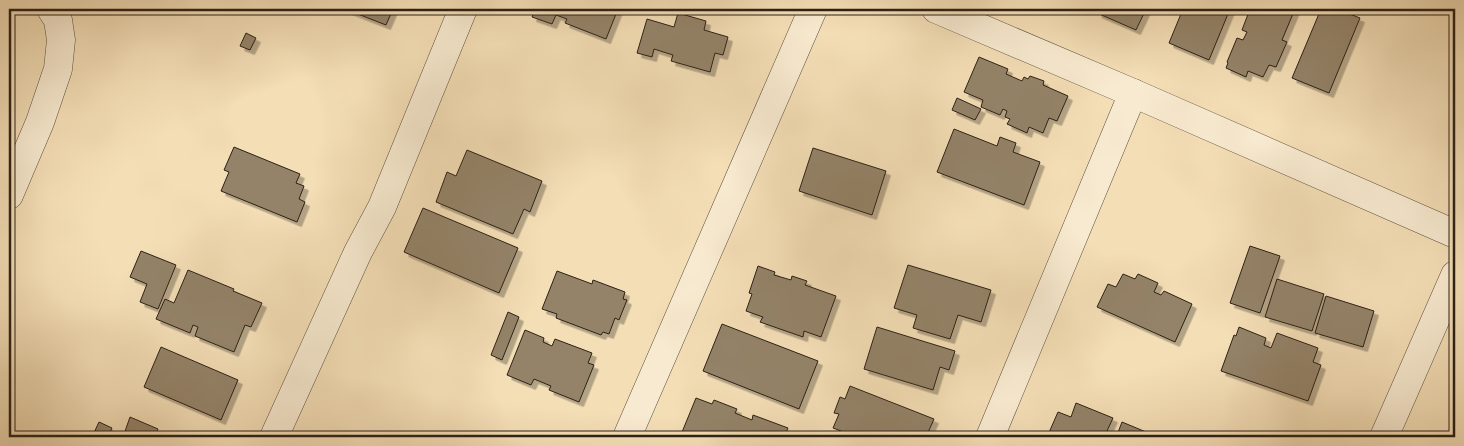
<svg xmlns="http://www.w3.org/2000/svg" width="1464" height="446" font-family="Cardo,serif">
<defs>
<filter id="shadow"><feDropShadow dx="4.5" dy="4.5" stdDeviation="0" flood-color="#0004"/></filter>
</defs>
<rect width="100%" height="100%" fill="#f4deb6"/>
<filter id="stains"><feTurbulence type="fractalNoise" baseFrequency=".004" numOctaves="4"/><feColorMatrix values="0 0 0 0 .2 0 0 0 0 .09 0 0 0 0 .02 0 0 0 .5 -.17"/></filter>
<radialGradient id="worn" r=".72"><stop offset=".6" stop-color="#630" stop-opacity="0"/><stop offset="1" stop-color="#630" stop-opacity=".3"/></radialGradient>
<g fill="#948369" stroke="#2c2116" filter="url(#shadow)">
<path d="M345 9H393L386 25Z"/>
<path d="M526 9H618L606 39 565 23 567 19 556 15 552 24 532 17 534 12Z"/>
<path d="M1099 9H1146L1136 30 1097 13Z"/>
<path d="M1183 9H1230L1209 60 1169 43Z"/>
<path d="M1250 9H1295L1282 40 1287 42 1276 67 1269 65 1263 77 1248 71 1246 77 1226 68 1228 63 1227 62 1237 38 1243 40 1247 32 1242 30Z"/>
<path d="M1321 9H1337L1360 18 1329 93 1292 78Z"/>
<path d="M678 13 706 21 704 30 728 37 723 55 715 53 710 72 671 61 673 55 654 49 652 57 637 53 647 19 674 27Z"/>
<path d="M246 33 256 38 250 50 240 46Z"/>
<path d="M979 57 1008 69 1006 74 1022 81 1024 77 1028 79 1030 76 1044 81 1043 85 1068 96 1057 121 1049 118 1043 133 1029 127 1027 133 1007 124 1010 119 1005 117 1007 111 1003 109 1000 115 981 107 983 100 964 92Z"/>
<path d="M957 98 981 109 975 120 952 110Z"/>
<path d="M954 129 997 146 1000 137 1016 143 1013 152 1040 162 1024 205 937 172Z"/>
<path d="M234 147 300 174 296 183 304 186 299 199 305 202 297 222 221 191 229 172 224 170Z"/>
<path d="M813 148 886 171 872 215 799 191Z"/>
<path d="M467 150 542 181 530 212 524 209 513 234 436 202 447 172 456 176Z"/>
<path d="M423 208 518 248 499 293 404 252Z"/>
<path d="M1250 246 1280 256 1260 313 1230 303Z"/>
<path d="M141 251 176 265 158 309 140 302 147 284 130 277Z"/>
<path d="M908 265 991 290 981 322 958 315 950 339 913 328 917 315 894 308Z"/>
<path d="M758 266 775 272 774 275 791 280 792 276 807 281 805 285 836 296 821 337 804 331 803 337 760 322 763 317 746 311 752 294 749 293Z"/>
<path d="M188 270 234 289 233 291 262 303 251 327 245 325 234 352 195 336 198 327 193 325 190 333 156 319 165 299 174 303Z"/>
<path d="M557 271 592 284 593 280 625 292 623 299 627 300 619 320 615 318 609 334 603 332 601 335 556 318 557 314 542 309Z"/>
<path d="M1123 274 1135 279 1138 274 1158 283 1154 292 1161 295 1164 291 1192 304 1175 342 1097 307 1108 284 1116 287Z"/>
<path d="M1277 279 1324 294 1312 331 1265 317Z"/>
<path d="M1326 296 1374 311 1363 347 1315 333Z"/>
<path d="M508 312 519 317 502 360 491 355Z"/>
<path d="M722 324 818 361 799 409 703 371Z"/>
<path d="M877 327 955 351 949 370 940 367 933 390 864 369Z"/>
<path d="M1239 327 1266 338 1264 345 1271 348 1277 333 1318 348 1313 362 1321 365 1308 401 1221 371 1234 335 1236 336Z"/>
<path d="M525 330 544 338 543 342 552 346 555 339 592 353 588 363 594 365 579 402 549 390 551 386 534 379 531 385 507 375Z"/>
<path d="M161 347 238 380 221 420 144 387Z"/>
<path d="M850 386 934 419 926 437H857L833 428 839 414 834 413 840 397 845 399Z"/>
<path d="M696 398 712 404 714 400 737 409 735 413 752 420 753 415 788 428 784 437H680Z"/>
<path d="M1076 403 1113 418 1107 431 1117 435 1122 422 1146 432 1144 437H1047L1058 412 1071 417Z"/>
<path d="M130 417 158 429 156 433 167 437H118L119 435 123 437Z"/>
<path d="M99 422 112 428 108 437H92Z"/>
</g>
<g fill="none" stroke-linecap="round" stroke-linejoin="round">
<defs>
<g id="minor">
<path d="M936 9 1133 93 1455 234"/>
<path d="M9 195 40 122 58 69 61 40 58 20 51 9"/>
<path d="M274 437 358 252 382 207 463 9"/>
<path d="M627 437 813 9"/>
<path d="M990 437 1133 93"/>
<path d="M1384 437 1455 275"/>
</g>
</defs>
<use href="#minor" stroke="#5e503e" stroke-width="29"/>
<use href="#minor" stroke="#f8ead0" stroke-width="28"/>
</g>
<rect width="1464" height="446" fill="none" stroke="#f4deb6" stroke-width="30"/>
<rect x="10" y="10" width="1444" height="426" fill="none" stroke="#2c2116" stroke-width="2.5"/>
<rect x="15" y="15" width="1434" height="416" fill="none" stroke="#2c2116"/>
<rect width="100%" height="100%" filter="url(#stains)"/>
<rect width="100%" height="100%" fill="url(#worn)"/>
</svg>
